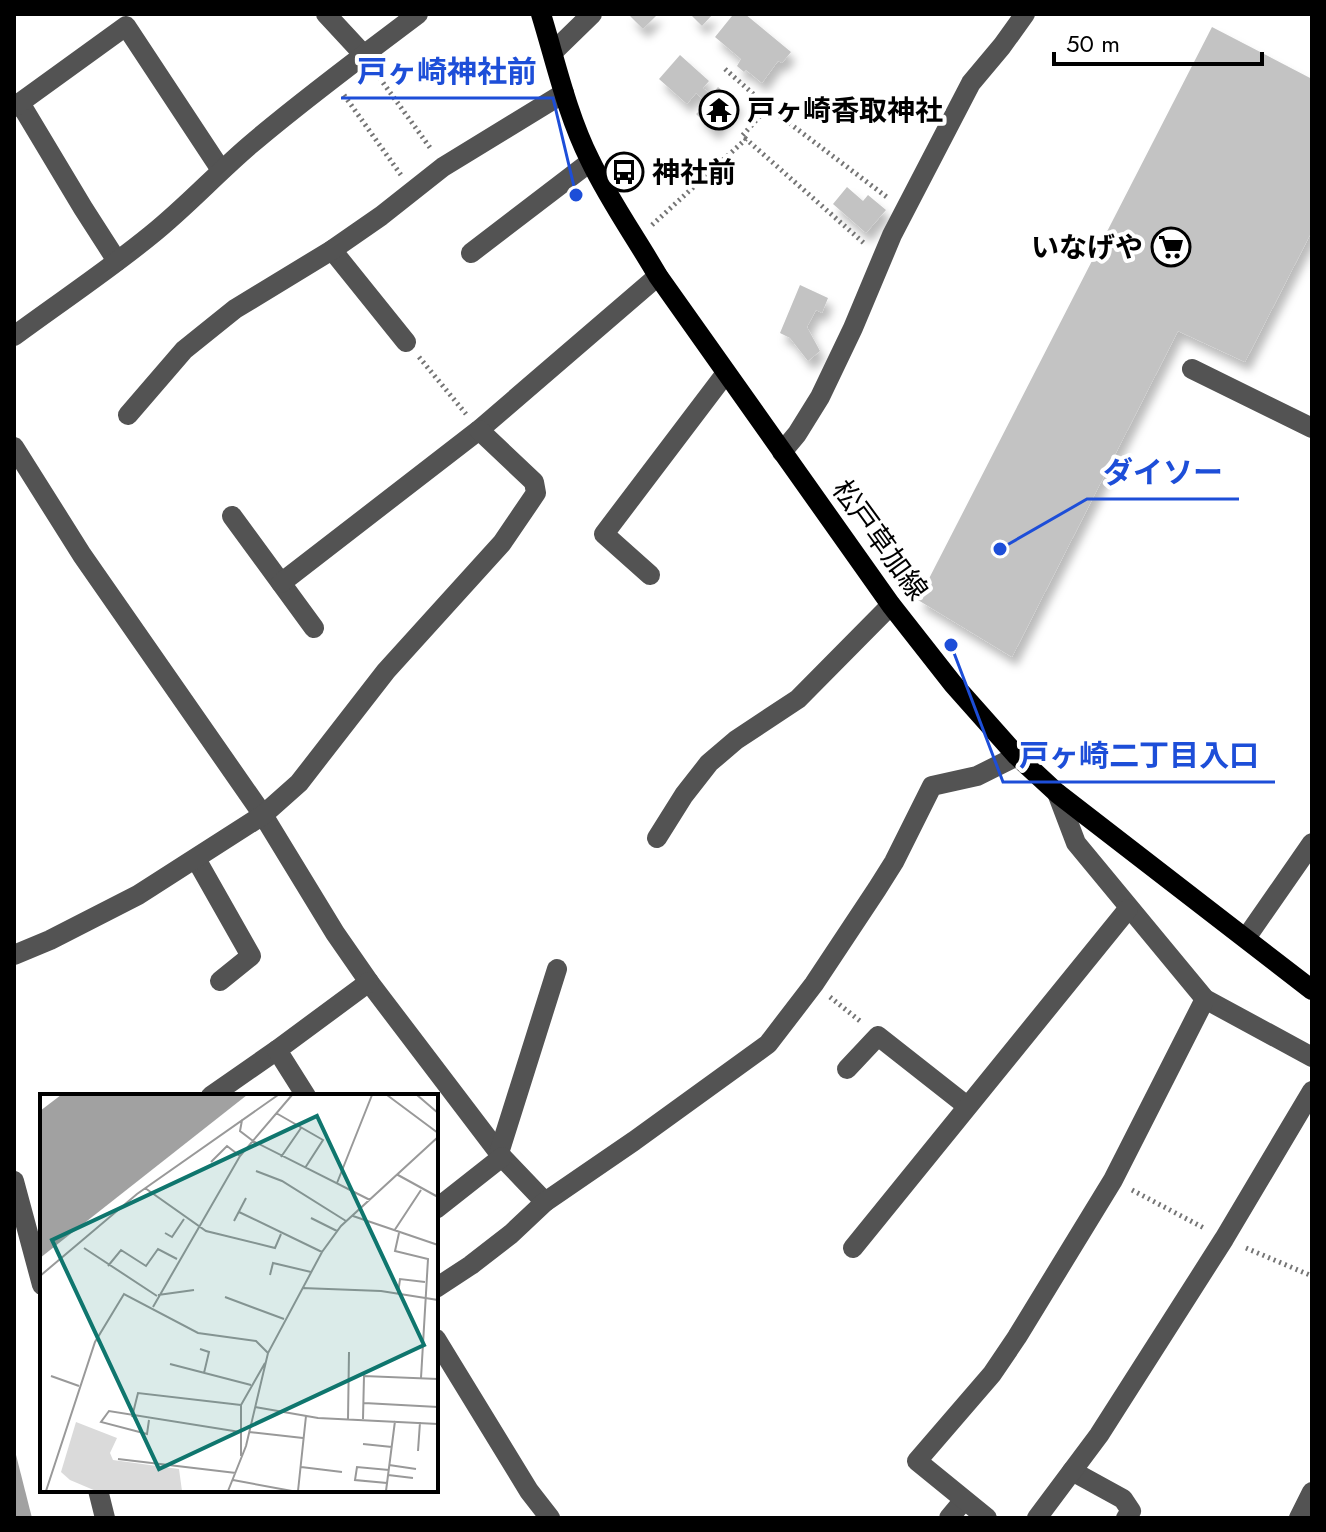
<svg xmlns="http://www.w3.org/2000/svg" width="1326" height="1532" font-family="Jost,'Noto Sans JP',sans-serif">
<defs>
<filter id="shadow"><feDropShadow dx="5" dy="9" stdDeviation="4" flood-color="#0004"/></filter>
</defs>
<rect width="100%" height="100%" fill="#fff"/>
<path fill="#a1a1a1" d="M14 1447 32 1518H14Z"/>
<g fill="#c3c3c3" filter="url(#shadow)">
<path d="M628 14H658L643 29Z"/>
<path d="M690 14H713L702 26Z"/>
<path d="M729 14H745L791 52 782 63 778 61 762 83 746 70 744 72 737 66 741 59 715 37 732 16Z"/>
<path d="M1212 27 1312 79V231L1245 362 1178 331 1012 657 918 600Z"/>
<path d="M680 55 709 81 703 88 711 95 718 87 738 104 714 131 696 114 707 103 696 93 687 104 659 79Z"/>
<path d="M847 187 863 201 868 195 886 210 866 233 833 204Z"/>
<path d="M800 285 828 298 822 313 816 310 807 327 820 351 808 361 790 338 780 333Z"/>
</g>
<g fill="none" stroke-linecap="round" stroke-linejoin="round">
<g stroke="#757575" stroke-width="5" stroke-dasharray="2 4" stroke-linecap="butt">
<path d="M725 69 768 107 888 198"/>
<path d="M376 73 431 149"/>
<path d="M344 95 401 175"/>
<path d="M746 139 742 136 768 107"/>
<path d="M652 225 746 139 865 244"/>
<path d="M419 357 466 414"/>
<path d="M830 997 860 1021"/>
<path d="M1132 1190 1204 1228"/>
<path d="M1246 1248 1312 1276"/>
</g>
<g stroke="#535353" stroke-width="20">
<path d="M326 14 364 55"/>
<path d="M553 52 592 14"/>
<path d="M20 103 83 208 117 261"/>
<path d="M14 107 126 26 221 170"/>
<path d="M332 250 406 342"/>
<path d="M471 253 590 162"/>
<path d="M14 336C60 302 107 271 151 235 186 207 216 174 250 145 304 99 361 57 418 14"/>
<path d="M1192 369 1312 428"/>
<path d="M128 415 184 350 235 309 332 250 381 216 443 167 564 93"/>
<path d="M14 447 82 555 263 815 335 933 369 982 502 1157 545 1202"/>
<path d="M782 452 797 434 820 397 853 328 892 235 971 83 1002 46 1025 14"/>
<path d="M232 516 314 628"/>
<path d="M650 575 604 534 726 373"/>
<path d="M281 583 479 430 658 276"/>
<path d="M1057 793 1076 843 1205 999 1312 1057"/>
<path d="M657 838 684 795 709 763 736 740 798 699 891 605"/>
<path d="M196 859 251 956 220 981"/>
<path d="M1246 938 1312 843"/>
<path d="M14 955 50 940 138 895 263 815 299 783 386 671 502 543 536 493 534 482 479 430"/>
<path d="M847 1069 878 1036 967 1106"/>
<path d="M211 1096 277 1050"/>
<path d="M306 1096 277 1050 369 982"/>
<path d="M499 1153 557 969"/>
<path d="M14 1181 42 1285"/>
<path d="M436 1209 502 1157"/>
<path d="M853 1248 1128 909"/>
<path d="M436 1288 471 1265 511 1234 545 1202 634 1141 768 1044 814 984 877 889 894 862 932 786 977 776 1017 756"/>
<path d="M436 1339 529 1491 550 1518"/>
<path d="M1072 1471 1123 1499 1131 1511 1126 1518"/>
<path d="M98 1490 105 1518"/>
<path d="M949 1518 964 1500"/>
<path d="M987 1518 917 1461 992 1374 1017 1337 1113 1180 1205 999"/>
<path d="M1037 1518 1099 1435 1224 1239 1312 1091"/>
<path d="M1299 1518 1312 1492"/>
</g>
<path stroke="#000" stroke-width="20" d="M541 14C556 63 567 114 590 160 609 200 636 238 658 276L891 605 953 684 1017 756 1057 793 1312 990"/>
</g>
<defs>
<symbol id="temple-ring" viewBox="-11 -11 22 22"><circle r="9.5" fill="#fff" stroke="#000" stroke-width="1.5"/><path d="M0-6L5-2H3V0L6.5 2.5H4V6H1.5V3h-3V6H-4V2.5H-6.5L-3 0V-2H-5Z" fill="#000"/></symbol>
<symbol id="bus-ring" viewBox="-11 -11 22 22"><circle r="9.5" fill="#fff" stroke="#000" stroke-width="1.5"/><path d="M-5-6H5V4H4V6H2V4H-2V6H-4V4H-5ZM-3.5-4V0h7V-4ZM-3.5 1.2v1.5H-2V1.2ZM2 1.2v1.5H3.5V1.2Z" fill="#000"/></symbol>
<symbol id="supermarket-ring" viewBox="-11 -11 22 22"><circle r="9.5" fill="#fff" stroke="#000" stroke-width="1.5"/><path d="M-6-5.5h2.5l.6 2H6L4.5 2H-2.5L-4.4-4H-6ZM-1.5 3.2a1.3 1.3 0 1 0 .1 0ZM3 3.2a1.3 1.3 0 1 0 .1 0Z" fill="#000"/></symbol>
</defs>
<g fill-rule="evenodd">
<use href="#temple-ring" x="697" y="88" width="44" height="44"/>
<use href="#bus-ring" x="602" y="150" width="44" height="44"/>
<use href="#supermarket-ring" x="1149" y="225" width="44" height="44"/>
</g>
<g text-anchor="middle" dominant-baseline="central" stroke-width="8" stroke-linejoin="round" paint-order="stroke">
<g font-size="28" font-weight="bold" fill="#000" stroke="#fff" text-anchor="start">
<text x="747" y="110">戸ヶ崎香取神社</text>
<text x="652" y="172">神社前</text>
<text x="1143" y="247" text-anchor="end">いなげや</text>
</g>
<g font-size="28" fill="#000" stroke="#fff">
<text transform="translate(880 540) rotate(54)">松戸草加線</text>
</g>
</g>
<g transform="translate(40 1094)">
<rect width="398" height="398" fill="#fff"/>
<path d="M36 328 77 344 70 359 73 366 139 375 142 397H56L30 386 21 378Z" fill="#dadada"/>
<path d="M21 1H207L0 164V17Z" fill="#a1a1a1"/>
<path fill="none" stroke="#999" stroke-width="2" d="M347 1 398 39M377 1 398 19M236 19 283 46 265 74M202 26 200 37 213 47 330 106M241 63 261 34M171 68 187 52 200 62M216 77 242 87 306 127M358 81 398 103M297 89 332 1M105 94 166 137 235 154 241 140M199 118 282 158M313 122 398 151M271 124 297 137M194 127 206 104M354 137 381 96M125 139 132 143 144 125M359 139 355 157 388 165 381 284M44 154 117 202M68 172 81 156 106 172 118 155 137 165M230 181 233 169 271 178M0 182 97 100 238 1M262 194 341 197 398 206M358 200 360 185 385 188M118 201 154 196M185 203 244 225M113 213 200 62 252 1M160 255 169 258 164 279M130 270 211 291M11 282 39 292M324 309 398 313M215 313 278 324 398 330M92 323 98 299 201 311M308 325 309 258M323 325 324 282 398 285M109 326 107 340 61 328 69 317 200 338M209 338 263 344M323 350 352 353M378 357 380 328M201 362V311L225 269M78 365 196 379M349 371 376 375M261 373 302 378M348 381 373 384M193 386 252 397M347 389 315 386 317 373 349 376M6 397 55 248 84 200 158 239 216 247 228 259M188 397 206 352 228 259 282 158 301 132 398 43M258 397 266 322M346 397 355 327"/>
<path fill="#0f766e" fill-opacity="0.15" stroke="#0f766e" stroke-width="4" d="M277 22 384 251 119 375 12 146Z"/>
<rect width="398" height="398" fill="none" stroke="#000" stroke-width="4"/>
</g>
<path fill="none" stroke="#1d4ed8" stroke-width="3" d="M576 195L553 98H341M1000 549L1087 499H1239M951 645L1003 782H1275"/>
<g fill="#1d4ed8" stroke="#fff" stroke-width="3">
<circle cx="576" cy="195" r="8"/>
<circle cx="1000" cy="549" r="8"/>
<circle cx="951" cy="645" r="8"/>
</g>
<g font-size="30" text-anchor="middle" font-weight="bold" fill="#1d4ed8" stroke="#fff" stroke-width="8" stroke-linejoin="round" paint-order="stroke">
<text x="447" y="82">戸ヶ崎神社前</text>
<text x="1163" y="483">ダイソー</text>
<text x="1139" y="766">戸ヶ崎二丁目入口</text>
</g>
<rect width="1326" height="1532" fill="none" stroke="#000000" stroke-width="32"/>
<path d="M1054 52v12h208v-12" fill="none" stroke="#000000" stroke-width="4"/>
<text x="1066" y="52" font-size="24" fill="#000000" stroke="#ffffff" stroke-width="6" paint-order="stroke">50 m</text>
</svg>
